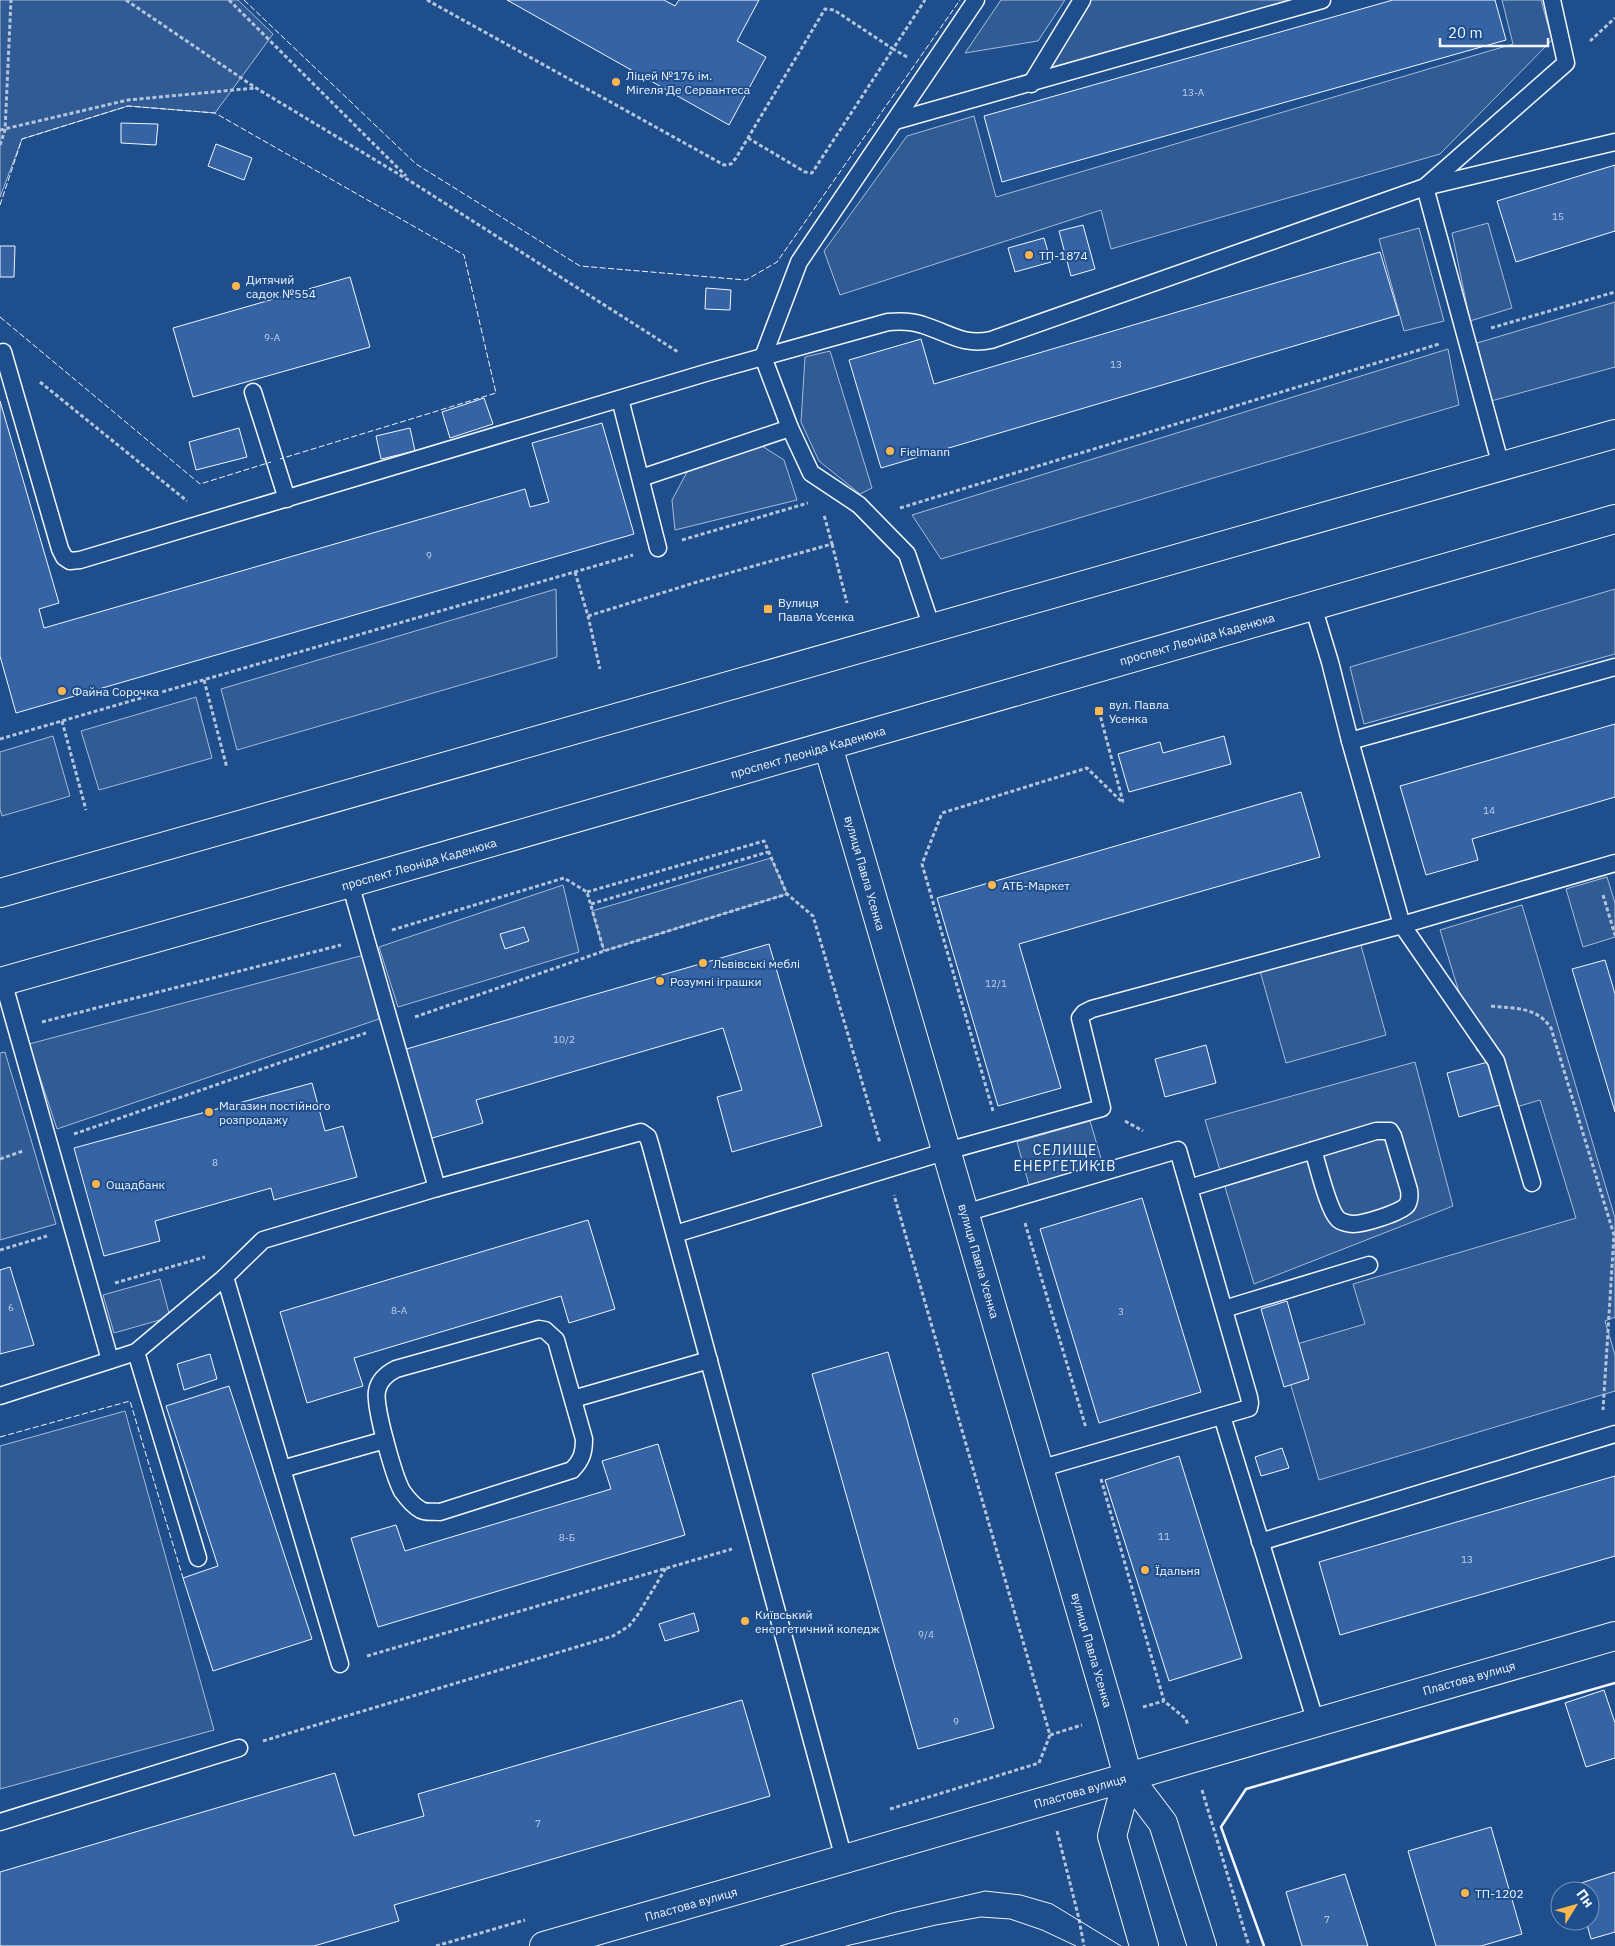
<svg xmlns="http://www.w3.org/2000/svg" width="1615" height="1946" font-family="'IBM Plex Sans',sans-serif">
<rect width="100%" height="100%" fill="#1f4e8c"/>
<g fill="#305b95" stroke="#a8bbd7">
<path d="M0 0H238L273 34 215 113 128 106 22 139 0 197Z"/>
<path d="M1001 0H1065L1038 41 965 53Z"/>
<path d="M1091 0H1290L1046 73Z"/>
<path d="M1502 0H1541L1552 40 1440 154 1111 249 1101 210 840 295 824 251 907 136 974 116 996 197 1513 44Z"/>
<path d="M1488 223 1512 308 1470 321 1452 233Z"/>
<path d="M1419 228 1444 321 1404 331 1379 239Z"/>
<path d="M1615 302V367L1491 401 1477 343Z"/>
<path d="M1448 349 1459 405 941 559 912 515Z"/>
<path d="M830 351 872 488 860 494 819 461 801 422 805 357Z"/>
<path d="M762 446 784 460 797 500 675 530 672 500 687 472Z"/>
<path d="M556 589 557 657 237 750 221 689Z"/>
<path d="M1615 589V654L1364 724 1350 667Z"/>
<path d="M196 697 212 758 99 790 81 731Z"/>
<path d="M53 736 70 796 2 816 0 809V752Z"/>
<path d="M771 858 787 894 604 951 592 911Z"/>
<path d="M1607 877 1615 903V937L1583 947 1566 889Z"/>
<path d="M563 885 579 952 398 1007 379 947Z"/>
<path d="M1522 905 1615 1218V1317L1605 1321 1615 1355V1391L1319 1480 1280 1349 1365 1324 1353 1284 1576 1218 1540 1100 1513 1108 1494 1045 1477 1051 1440 930Z"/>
<path d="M1360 942 1386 1035 1286 1063 1260 971Z"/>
<path d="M364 955 379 1019 57 1129 29 1044Z"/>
<path d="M5 1052 56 1224 0 1240V1053Z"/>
<path d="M1415 1062 1453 1206 1254 1284 1205 1120Z"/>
<path d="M1090 1121 1103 1165 1029 1185 1017 1142Z"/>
<path d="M160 1279 170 1317 114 1333 103 1295Z"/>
<path d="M125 1411 214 1730 0 1789V1446Z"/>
</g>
<g fill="#3563a3" stroke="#f2f6ff">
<path d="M507 0H664L675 6 679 0H759L737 41 766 57 729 125Z"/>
<path d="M1393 0H1495L1506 40 1002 182 984 116Z"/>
<path d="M121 123 158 124 156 145 121 143Z"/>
<path d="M216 144 252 158 244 180 208 166Z"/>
<path d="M1615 165V231L1516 262 1497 201Z"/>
<path d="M1083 225 1095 269 1071 276 1059 231Z"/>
<path d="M1044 238 1051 262 1015 272 1008 248Z"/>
<path d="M0 246H15L14 277H0Z"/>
<path d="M1380 252 1399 315 881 468 849 360 921 339 934 384Z"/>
<path d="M350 277 370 347 193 397 173 328Z"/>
<path d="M706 288 731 290 730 310 705 309Z"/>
<path d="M484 398 493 424 450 438 442 412Z"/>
<path d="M0 401 59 603 39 609 44 628 525 489 530 507 549 502 532 443 602 423 634 534 16 713 0 656Z"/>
<path d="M239 428 247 457 196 470 189 442Z"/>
<path d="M410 428 415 451 381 459 376 436Z"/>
<path d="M1615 724V797L1472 839 1478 860 1426 875 1400 786Z"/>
<path d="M1224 736 1231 764 1129 792 1118 754 1160 742 1163 753Z"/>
<path d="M1301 792 1320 857 1019 944 1061 1088 998 1106 937 898Z"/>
<path d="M524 927 529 941 505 949 500 934Z"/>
<path d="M769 944 822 1126 732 1152 717 1097 742 1090 723 1028 476 1100 483 1123 429 1139 403 1050Z"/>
<path d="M1605 960 1615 994V1112L1572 969Z"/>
<path d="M1206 1045 1216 1083 1165 1097 1155 1059Z"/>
<path d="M1488 1062 1500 1105 1459 1117 1447 1073Z"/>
<path d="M312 1083 325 1131 343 1126 357 1177 274 1200 271 1188 155 1221 160 1241 104 1256 74 1148Z"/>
<path d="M1142 1198 1201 1392 1099 1423 1040 1229Z"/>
<path d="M588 1220 615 1309 569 1323 561 1296 354 1358 363 1386 307 1403 280 1312Z"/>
<path d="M10 1267 34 1345 0 1354V1270Z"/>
<path d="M1287 1301 1309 1379 1284 1387 1261 1309Z"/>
<path d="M888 1352 994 1728 918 1749 812 1374Z"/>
<path d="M210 1354 217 1379 184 1390 177 1364Z"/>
<path d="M229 1386 312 1639 213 1671 183 1578 218 1566 166 1406Z"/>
<path d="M658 1444 685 1535 378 1627 351 1538 396 1525 405 1551 611 1489 602 1461Z"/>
<path d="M1282 1448 1289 1468 1261 1476 1255 1457Z"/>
<path d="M1179 1456 1242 1658 1169 1681 1105 1480Z"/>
<path d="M1615 1476V1556L1340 1635 1319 1562Z"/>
<path d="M694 1613 699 1631 665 1641 659 1624Z"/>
<path d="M1604 1690 1615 1723V1758L1586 1767 1565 1703Z"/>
<path d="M742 1700 770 1796 394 1905 399 1921 314 1946H0V1872L335 1773 354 1836 424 1816 418 1794Z"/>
<path d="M1491 1827 1522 1934 1481 1946H1436L1408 1851Z"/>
<path d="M1615 1872V1932L1591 1939 1586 1921H1590V1891H1577L1575 1885Z"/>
<path d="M1345 1874 1368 1946H1302L1286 1892Z"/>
</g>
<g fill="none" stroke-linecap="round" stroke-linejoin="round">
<defs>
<g id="lane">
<path d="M1031 84 1082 0"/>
<path d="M895 121 1322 0"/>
<path d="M0 353 3 352 60 549 64 557 70 561 80 560 709 372 888 322C900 321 912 321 923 325 949 333 963 346 991 340L1425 187 1615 142"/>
<path d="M253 392 287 499"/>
<path d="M620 399 658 548"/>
<path d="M1501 466 1425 187 1566 63 1552 0"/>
<path d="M641 478 790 428"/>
<path d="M1313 606 1330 662 1350 741 1402 925 1496 1061 1532 1183"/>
<path d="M932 628 907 554 859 505 811 473 790 428 763 357 799 262 976 0"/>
<path d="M1350 741 1615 667"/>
<path d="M350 883 437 1188"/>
<path d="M3 981 110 1360"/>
<path d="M1189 1188 1376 1131H1390L1393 1136 1409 1190C1410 1196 1410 1200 1407 1205 1400 1213 1364 1224 1353 1224 1349 1224 1341 1222 1338 1219 1328 1210 1318 1165 1313 1150"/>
<path d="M965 1213 1178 1150 1249 1397 1250 1403 1249 1408 1039 1469"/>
<path d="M675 1234 947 1151 1102 1108 1080 1018 1084 1013 1092 1009 1402 925 1615 863"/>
<path d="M225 1277 340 1664"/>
<path d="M1224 1309 1369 1265"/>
<path d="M539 1329 545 1330 556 1340 584 1439C584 1452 582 1460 572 1470L440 1512C434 1511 426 1513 421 1510 413 1506 407 1498 402 1491 394 1476 374 1407 377 1391 379 1380 386 1374 396 1369Z"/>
<path d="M136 1352 198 1558"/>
<path d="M0 1396 136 1352 225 1277 263 1240 437 1188 641 1132 648 1137 651 1147 844 1859"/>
<path d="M573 1399 709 1360"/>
<path d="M1222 1416 1316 1723"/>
<path d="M282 1469 385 1440"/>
<path d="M1260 1542 1615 1434"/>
<path d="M0 1822 239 1748"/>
</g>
<g id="street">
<path d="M828 746 1111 1715 1128 1777 1163 1823 1202 1946"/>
<path d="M1128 1777 1112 1836 1144 1946"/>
<path d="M544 1946 1615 1636"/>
</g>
<g id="highway">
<path d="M0 893 1615 434"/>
<path d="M0 982 350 883 1615 519"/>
</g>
</defs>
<use href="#lane" stroke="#f2f6ff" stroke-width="19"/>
<use href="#street" stroke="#f2f6ff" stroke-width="30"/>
<use href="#highway" stroke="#f2f6ff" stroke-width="30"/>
<g stroke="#b3c4dc" stroke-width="3" stroke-dasharray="4 2.5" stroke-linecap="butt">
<path d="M126 0 256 88 410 181 678 352"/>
<path d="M229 0 406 176"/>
<path d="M427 0 724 165 731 164 736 158 825 9 834 10 893 49 812 173 805 172 748 138"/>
<path d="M1590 41 1615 18"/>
<path d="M907 57 893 49 925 0"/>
<path d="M0 130 128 100 255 88"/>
<path d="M0 145 5 130 11 0"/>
<path d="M1491 328 1615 292"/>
<path d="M40 382 187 501"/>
<path d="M900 508 1439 344"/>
<path d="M682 540 808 503"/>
<path d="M832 544 847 603"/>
<path d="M575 572 588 616 600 669"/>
<path d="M588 616 697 582 832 544 824 515"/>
<path d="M204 680 227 768"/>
<path d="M1099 711 1123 802"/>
<path d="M62 721 86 810"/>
<path d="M0 739 633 555"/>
<path d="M587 892 764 841 787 894 813 916 880 1143"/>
<path d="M1603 895 1615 935"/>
<path d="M591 904 768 852"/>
<path d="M392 930 564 878 587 892 604 951"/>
<path d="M1491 1006C1515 1009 1536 1006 1551 1028L1614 1235 1603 1410"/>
<path d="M415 1017 604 951 787 894"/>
<path d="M42 1022 341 945"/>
<path d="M993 1111 922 864 942 813 1087 768 1123 803"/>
<path d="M1125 1121 1143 1131"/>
<path d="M74 1134 366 1033"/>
<path d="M0 1159 23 1151"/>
<path d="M1025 1223 1086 1428"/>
<path d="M0 1250 47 1236"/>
<path d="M115 1283 205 1257"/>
<path d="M1101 1479 1164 1701 1186 1719 1188 1726"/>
<path d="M367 1656 732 1549"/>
<path d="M1143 1707 1164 1701"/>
<path d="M1050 1735 1082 1725"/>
<path d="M263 1741 613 1636 629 1626 637 1616 666 1568"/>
<path d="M1202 1790 1249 1946"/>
<path d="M890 1809 1039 1763 1050 1735 894 1195"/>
<path d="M1057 1831 1079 1919 1084 1946"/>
<path d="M436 1946 525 1920"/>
</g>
<use href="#lane" stroke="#1f4e8c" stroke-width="16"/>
<use href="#street" stroke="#1f4e8c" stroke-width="28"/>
<use href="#highway" stroke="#1f4e8c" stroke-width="28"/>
<g stroke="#f2f6ff" stroke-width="1">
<path d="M780 1946 896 1912 985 1891 1021 1895 1052 1904 1121 1946"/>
<path d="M846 1946 936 1925 981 1917 1010 1919 1042 1930 1076 1946"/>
</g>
<g stroke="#f2f6ff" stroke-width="1" stroke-dasharray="6 2.5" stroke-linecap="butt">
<path d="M244 0 416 164 580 266 746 280 777 262 960 0"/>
<path d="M0 205 22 139 128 106 215 113 464 255 496 393 280 459"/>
<path d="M0 317 200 484 271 462"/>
<path d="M0 1437 130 1401 183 1578"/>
</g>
<path stroke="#f2f6ff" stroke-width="2.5" d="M1264 1946 1221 1827 1246 1789 1615 1683"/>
</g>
<g fill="#ffb74d" stroke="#1f4e8c" stroke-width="2">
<circle cx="616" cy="82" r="5"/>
<circle cx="1029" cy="255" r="5"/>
<circle cx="236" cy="286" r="5"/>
<circle cx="890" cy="451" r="5"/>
<rect x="763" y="604" width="10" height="10" rx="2.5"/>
<circle cx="62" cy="691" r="5"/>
<rect x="1094" y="706" width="10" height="10" rx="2.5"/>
<circle cx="992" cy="885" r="5"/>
<circle cx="703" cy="963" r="5"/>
<circle cx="660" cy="981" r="5"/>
<circle cx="209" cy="1112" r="5"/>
<circle cx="96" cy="1184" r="5"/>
<circle cx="1145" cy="1570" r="5"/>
<circle cx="745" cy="1621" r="5"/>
<circle cx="1465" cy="1893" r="5"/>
</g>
<g text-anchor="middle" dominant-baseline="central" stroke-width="4" stroke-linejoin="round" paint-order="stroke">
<g font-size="10" fill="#c3d1e8">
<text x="1193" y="92">13-А</text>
<text x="1558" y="216">15</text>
<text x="272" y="337">9-А</text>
<text x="1116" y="364">13</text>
<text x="429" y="555">9</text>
<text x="1489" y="810">14</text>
<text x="996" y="983">12/1</text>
<text x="564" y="1039">10/2</text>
<text x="215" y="1162">8</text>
<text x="11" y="1307">6</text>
<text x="399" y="1310">8-А</text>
<text x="1121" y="1311">3</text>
<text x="1164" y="1536">11</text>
<text x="567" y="1537">8-Б</text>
<text x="1467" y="1559">13</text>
<text x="926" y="1634">9/4</text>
<text x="956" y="1721">9</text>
<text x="538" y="1823">7</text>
<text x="1327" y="1919">7</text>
</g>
<g font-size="12" fill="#f2f6ff" stroke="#1f4e8c" text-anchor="start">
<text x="626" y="75">Ліцей №176 ім.<tspan x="626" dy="14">Мігеля Де Сервантеса</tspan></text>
<text x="1039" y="255">ТП-1874</text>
<text x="246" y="279">Дитячий<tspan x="246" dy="14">садок №554</tspan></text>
<text x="900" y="451">Fielmann</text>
<text x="778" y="602">Вулиця<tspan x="778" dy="14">Павла Усенка</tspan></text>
<text x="72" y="691">Файна Сорочка</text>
<text x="1109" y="704">вул. Павла<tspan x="1109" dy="14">Усенка</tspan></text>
<text x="1002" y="885">АТБ-Маркет</text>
<text x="713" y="963">Львівські меблі</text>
<text x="670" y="981">Розумні іграшки</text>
<text x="219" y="1105">Магазин постійного<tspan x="219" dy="14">розпродажу</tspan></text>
<text x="106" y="1184">Ощадбанк</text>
<text x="1155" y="1570">Їдальня</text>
<text x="755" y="1614">Київський<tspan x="755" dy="14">енергетичний коледж</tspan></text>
<text x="1475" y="1893">ТП-1202</text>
</g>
<g font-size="12" fill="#f2f6ff" stroke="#1f4e8c">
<text transform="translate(1197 639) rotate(-16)">проспект Леоніда Каденюка</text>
<text transform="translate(808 752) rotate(-16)">проспект Леоніда Каденюка</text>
<text transform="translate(419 864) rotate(-16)">проспект Леоніда Каденюка</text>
<text transform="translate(865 873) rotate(74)">вулиця Павла Усенка</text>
<text transform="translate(979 1261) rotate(74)">вулиця Павла Усенка</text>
<text transform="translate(1092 1650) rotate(74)">вулиця Павла Усенка</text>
<text transform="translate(1469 1678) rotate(-16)">Пластова вулиця</text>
<text transform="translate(1080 1791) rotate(-16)">Пластова вулиця</text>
<text transform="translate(691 1904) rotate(-16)">Пластова вулиця</text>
</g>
<g font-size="14" letter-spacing="1" fill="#f2f6ff" stroke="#1f4e8c">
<text x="1065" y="1150">СЕЛИЩЕ<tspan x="1065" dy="16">ЕНЕРГЕТИКІВ</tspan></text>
</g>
</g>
<g transform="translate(1575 1906) rotate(53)"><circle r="24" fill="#1f4e8c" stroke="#7391ba"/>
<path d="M0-4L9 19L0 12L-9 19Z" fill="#ffb74d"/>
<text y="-8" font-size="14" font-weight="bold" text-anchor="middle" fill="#f2f6ff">Пн</text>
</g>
<path d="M1440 38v8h108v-8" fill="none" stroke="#f2f6ff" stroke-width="2.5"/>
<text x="1448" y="38" font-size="15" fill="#f2f6ff" stroke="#1f4e8c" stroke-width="4" paint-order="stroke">20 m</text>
</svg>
